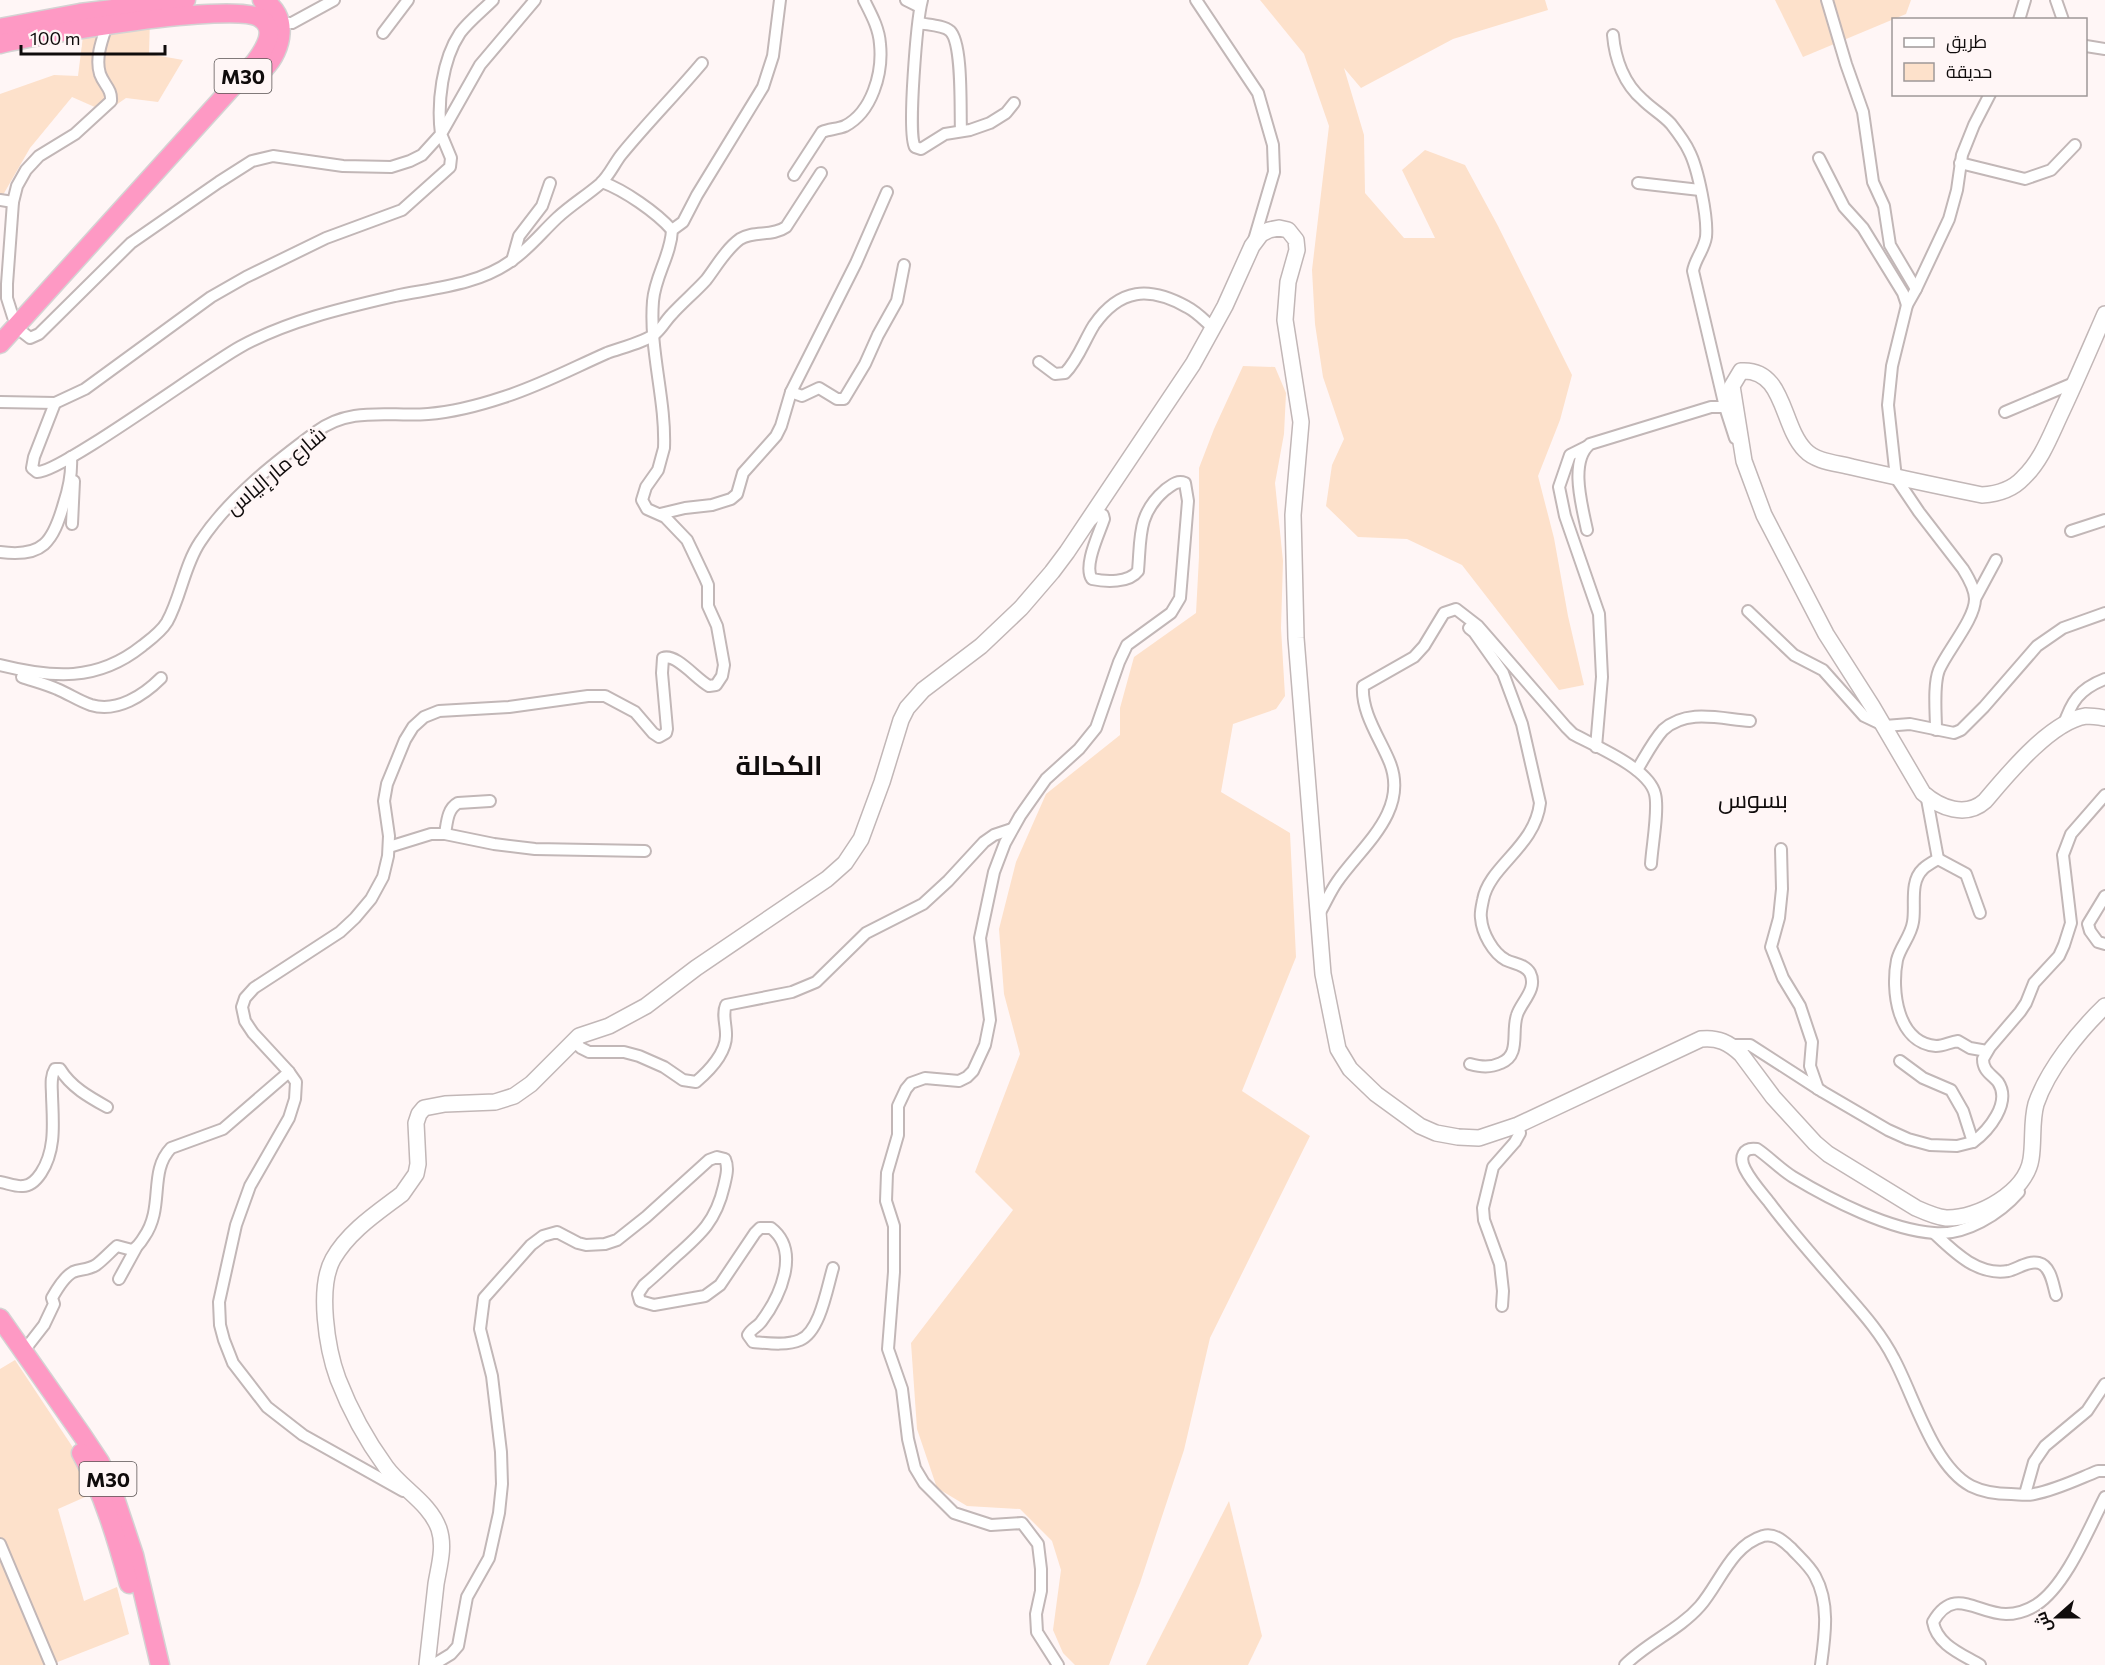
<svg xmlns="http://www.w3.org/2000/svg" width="2105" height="1665" font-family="Commissioner,Cairo,sans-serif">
<rect width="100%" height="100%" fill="#fff6f6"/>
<g fill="#fde1cb">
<path d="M1260 0H1545L1548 10 1453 39 1361 88 1344 68 1364 135 1365 193 1404 238H1435L1402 170 1425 150 1465 165 1498 226 1572 375 1560 420 1538 476 1554 538 1568 616 1584 685 1559 690 1462 565 1407 539 1358 537 1326 506 1332 465 1344 439 1323 377 1315 324 1312 270 1329 126 1304 54Z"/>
<path d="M1775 0H1911L1906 14 1803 57Z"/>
<path d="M150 18 149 54 183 60 158 102 126 98 106 112 72 97 30 148 3 195 0 196V94L54 75 78 76 84 28Z"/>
<path d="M1243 366 1275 367 1286 393 1284 434 1275 483 1283 561 1281 628 1285 696 1276 709 1233 724 1221 792 1290 833 1296 957 1242 1091 1310 1136 1210 1338 1184 1450 1140 1583 1109 1665H1075L1063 1653 1053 1630 1061 1570 1052 1541 1020 1509 967 1506 937 1488 917 1429 911 1343 1013 1210 975 1172 1020 1054 1004 994 999 929 1016 862 1046 794 1120 735V708L1134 657 1196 613 1199 557V468L1214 429Z"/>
<path d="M15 1360 101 1490 58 1509 84 1601 117 1587 129 1634 50 1665H0V1369Z"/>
<path d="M1229 1501 1262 1636 1248 1665H1146Z"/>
</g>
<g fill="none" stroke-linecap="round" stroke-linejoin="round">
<defs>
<g id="street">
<path d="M906 0 920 7"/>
<path d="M922 0C917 19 907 134 915 147L921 149 945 134 970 130 990 123 1006 113 1014 103"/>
<path d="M1196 0 1258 93 1273 145 1274 172 1254 240"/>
<path d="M1827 0 1846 64 1863 112 1873 182 1884 206 1890 245 1916 289"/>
<path d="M2056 0 2063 20"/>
<path d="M2019 20 2025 0"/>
<path d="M281 23H292L334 0"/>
<path d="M919 23C928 25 943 25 950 31 963 43 960 111 961 131"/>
<path d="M383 33 408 0"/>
<path d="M1613 35C1615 59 1624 84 1643 100 1652 109 1663 115 1671 124 1678 133 1685 142 1689 151 1698 168 1708 218 1706 237 1704 250 1695 259 1693 271L1725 407"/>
<path d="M2086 46 2105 49"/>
<path d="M1819 158 1844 207 1863 228 1903 293 1907 305"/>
<path d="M1960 163 2025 179 2051 170 2075 145"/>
<path d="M794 175 822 132C829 129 838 129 845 126 872 112 883 73 880 44 879 28 871 14 864 0"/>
<path d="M602 182C624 190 656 212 672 230"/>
<path d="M1638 183 1700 190"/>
<path d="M0 200 13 202"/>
<path d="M512 261 519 236 542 206 550 183"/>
<path d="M19 321 13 317 7 298V284L13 202 17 186 26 170 39 156 75 134 111 101C112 89 104 85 100 74 95 58 102 40 107 25"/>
<path d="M21 331 30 338 39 334 131 243 219 182 252 161 273 156 343 166 391 167 410 161 422 155 441 134C437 103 442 60 460 33 469 21 482 11 493 0"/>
<path d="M1039 362 1055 374 1065 373C1078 360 1084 341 1094 325 1120 288 1149 286 1187 307 1197 312 1205 321 1213 328"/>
<path d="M791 392 802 396 819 388 837 399H844L865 364 878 335 897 301 904 265"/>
<path d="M0 402 55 403 85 389 211 297 246 277 326 238 402 210 450 167 451 158 441 134 480 65 535 0"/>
<path d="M55 403 34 457 32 468 37 472C59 474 207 365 240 347 287 321 343 308 395 296 434 288 478 285 511 261 528 250 542 232 557 218 571 205 586 196 600 184 609 176 614 164 621 155 647 123 676 94 702 63"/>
<path d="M2005 412 2076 382"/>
<path d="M1586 447 1570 455 1559 487 1565 516 1599 614 1602 677 1596 747"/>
<path d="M660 514 685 508 712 505 731 499 737 494 743 473 776 436 781 426 791 392 856 263 887 192"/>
<path d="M72 524 74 481"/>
<path d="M1587 530C1582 506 1569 461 1590 444L1711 407H1725L1735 438"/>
<path d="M2071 531 2105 520"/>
<path d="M0 552C43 558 53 542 64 503 69 488 72 473 71 457"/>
<path d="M1975 599 1996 560"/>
<path d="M1748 611 1794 655 1823 670 1864 716 1885 726 1910 724 1954 733 1961 730 1984 707 2037 646 2063 628 2105 613"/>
<path d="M1469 628 1474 632 1503 673 1522 724 1540 803C1535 847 1489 866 1483 900 1482 905 1480 913 1481 918 1482 933 1493 953 1506 960 1514 964 1525 964 1530 973 1538 989 1521 1002 1517 1015 1511 1032 1521 1055 1501 1063 1490 1068 1481 1067 1470 1064"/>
<path d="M0 665C52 678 97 682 142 646 151 639 161 632 167 622 181 597 184 566 200 542 229 498 274 463 316 432 350 406 389 417 428 414 454 412 480 405 504 397 539 386 573 368 607 353 620 348 646 342 656 333 662 328 666 320 672 314 683 302 695 292 706 280 716 267 726 249 740 239 754 230 772 237 786 227L821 173"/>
<path d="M22 677C34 681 46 684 57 689 69 694 79 701 91 705 117 713 144 695 161 678"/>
<path d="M2063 727C2071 702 2079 689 2105 679"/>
<path d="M1936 730C1936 713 1933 685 1939 670 1947 651 1975 619 1975 599 1975 590 1968 577 1963 569L1919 512 1896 478 1888 405 1892 366 1907 305 1916 289 1949 219 1957 190 1962 155 1974 125 1990 94"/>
<path d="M1637 770C1645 757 1653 741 1663 730 1687 708 1721 719 1750 721"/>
<path d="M1925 795 1927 799 1938 859C1933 862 1927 865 1923 869 1909 882 1916 906 1913 922 1911 936 1900 947 1897 960 1891 990 1897 1043 1936 1046 1944 1046 1950 1042 1958 1041L1970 1048 1987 1051"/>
<path d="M445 834C447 823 447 809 458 803L490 801"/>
<path d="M389 847 431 834H445L494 844 535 849 645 851"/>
<path d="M1781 849 1782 889 1779 918 1771 947 1783 978 1800 1006 1812 1042 1810 1066 1818 1089"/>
<path d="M1938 859 1966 874 1980 913"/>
<path d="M2105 896 2088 924 2090 931 2098 942 2105 944"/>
<path d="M1319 914C1325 904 1330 892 1337 882 1361 847 1409 812 1390 763 1381 740 1361 713 1363 686L1414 657 1424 646 1444 613 1456 609 1478 626 1566 727 1573 734C1595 746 1649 768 1655 794 1659 810 1652 846 1651 864"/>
<path d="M573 1041 581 1048 589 1052H624L639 1056 664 1067 683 1080 696 1082C709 1071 727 1052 726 1034 726 1024 722 1014 726 1005L792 992 816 982 866 933 923 904 948 881 984 842 994 835 1012 829"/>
<path d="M1731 1045H1750L1823 1092 1888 1130 1908 1139 1930 1145 1957 1146 1973 1142"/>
<path d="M1900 1061 1923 1078 1951 1090 1963 1111 1973 1142C1988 1131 2012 1103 1998 1082 1991 1074 1983 1071 1983 1059L1990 1047 2020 1012 2026 1003 2034 983 2059 956 2064 945 2071 923 2063 855 2071 834 2105 795"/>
<path d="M0 1182C7 1183 16 1187 23 1186 31 1186 37 1179 41 1173 56 1150 53 1123 52 1096 52 1087 50 1077 55 1069H60C71 1087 89 1097 107 1107"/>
<path d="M2019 1192C2000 1214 1965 1236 1934 1233 1890 1230 1831 1200 1793 1177 1780 1169 1769 1157 1757 1149 1743 1147 1739 1157 1745 1169 1751 1181 1761 1192 1769 1202 1789 1229 1811 1254 1833 1279 1855 1305 1879 1329 1894 1359 1914 1396 1933 1466 1971 1486 1983 1492 1998 1494 2011 1494 2018 1494 2027 1496 2034 1494 2056 1490 2078 1479 2098 1471H2105"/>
<path d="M1935 1234C1954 1252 1978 1276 2008 1271 2017 1269 2029 1260 2039 1263 2051 1266 2053 1285 2056 1295"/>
<path d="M119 1279 136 1248"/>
<path d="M1502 1306 1503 1291 1500 1264 1484 1220 1483 1208 1493 1167 1515 1142 1520 1133 1518 1125"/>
<path d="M23 1352 44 1325 54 1304 52 1298C57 1289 64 1277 73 1272 80 1269 88 1270 96 1265 103 1260 110 1252 117 1246L132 1250C138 1247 141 1242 144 1237 165 1207 148 1172 171 1148L223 1129 289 1072"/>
<path d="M403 1491 303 1435 267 1407 233 1363 224 1340 220 1325 219 1302 236 1225 250 1186 289 1118 295 1099 296 1082 289 1072 253 1033 245 1021 242 1007 245 998 254 988 340 932 355 918 371 899 383 877 388 856 389 836 384 801 387 784 405 740 413 727 424 717 439 711 509 707 588 696H605L635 712 653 733 659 737 666 733 667 729 662 673 663 658C676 653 696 679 709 686L716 685 722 676 724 665 717 626 708 606V585L705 578 687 540 665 517 647 509 642 500 646 487 658 470 664 448C666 399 649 350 653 301 655 276 671 255 672 230L683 222 697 195 763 87 773 56 780 0"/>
<path d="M2025 1494 2034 1462 2045 1446 2087 1411 2105 1384"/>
<path d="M0 1544 51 1665"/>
<path d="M433 1665 451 1654 458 1646 467 1597 489 1558 499 1513 502 1484 501 1452 492 1376 480 1329 484 1298 531 1245 543 1236 557 1232 578 1243 586 1245 605 1244 617 1240 646 1217 709 1160 717 1157 725 1159C729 1168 726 1177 724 1186 716 1221 701 1234 675 1257 665 1266 655 1276 644 1285L638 1294 640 1301 654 1305 705 1296 720 1285 755 1233 760 1228H771C801 1251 780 1297 761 1322 757 1327 751 1329 748 1335L753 1342C766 1343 787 1346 800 1340 820 1332 827 1288 833 1268"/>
<path d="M1058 1665 1037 1632 1036 1614 1041 1591V1569L1038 1544 1022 1523 991 1525 954 1513 924 1483 915 1468 908 1439 902 1389 888 1349 894 1272V1226L886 1201 887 1173 898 1135V1106L906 1089 911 1083 925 1078 959 1081 967 1077 973 1071 985 1045 990 1020 980 938 994 872 1005 843 1020 816 1046 779 1079 749 1096 728 1119 662 1127 645 1171 613 1180 598 1188 501 1185 483C1177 480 1172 485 1165 490 1137 514 1141 538 1138 571 1129 583 1106 582 1092 579 1083 566 1099 534 1104 519L1103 515 1099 513 1092 520"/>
<path d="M1625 1665C1648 1642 1679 1630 1700 1606 1720 1583 1731 1546 1763 1536 1775 1533 1783 1541 1791 1548 1799 1557 1809 1565 1815 1576 1830 1603 1825 1636 1821 1665"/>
<path d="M1980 1665C1962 1654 1937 1645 1933 1622 1954 1585 1977 1614 2006 1614 2016 1614 2028 1610 2036 1605 2066 1586 2089 1528 2105 1497"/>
</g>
<g id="secondary">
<path d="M2105 314C2091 346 2077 379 2062 411 2051 434 2042 460 2023 478 2012 490 1998 494 1982 495 1938 486 1895 477 1852 467 1837 463 1816 462 1805 450 1781 426 1785 368 1741 371L1732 386 1744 461 1764 515 1826 634 1872 706 1923 793C1940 808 1966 818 1985 801 2007 775 2051 721 2086 716 2092 716 2099 717 2105 718"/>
<path d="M427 1665C430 1638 433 1611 436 1584 439 1566 445 1547 439 1529 430 1503 402 1489 386 1467 367 1441 350 1410 338 1379 327 1349 317 1288 333 1259 349 1231 377 1213 402 1194L416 1174 418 1164 416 1123 419 1114 424 1108 445 1104 495 1102 514 1096 531 1084 579 1036 609 1026 646 1006 696 968 827 879 845 863 861 839 882 782 901 720 907 708 923 690 981 646 1021 608 1052 572 1067 552 1193 364 1225 306 1252 246 1261 234 1269 230 1279 228 1288 230 1296 240 1297 250 1288 282 1285 320 1301 422 1293 515 1296 638 1323 974 1338 1049 1350 1069 1376 1094 1420 1126 1436 1133 1458 1137 1479 1138 1518 1125 1701 1039C1718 1037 1729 1043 1741 1054L1773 1097 1815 1143 1828 1154 1916 1208C1925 1212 1936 1217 1946 1218 1978 1219 2026 1192 2031 1159 2034 1141 2031 1122 2036 1104 2048 1069 2079 1031 2105 1006"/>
</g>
<g id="highway">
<path d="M262 0C290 14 283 50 264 69"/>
<path d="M0 28 80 13 186 0"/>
<path d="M0 44C38 35 234 1 260 18 278 29 264 50 255 62L0 344"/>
<path d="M0 1318 82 1435 100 1462 110 1483 134 1555 160 1665"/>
<path d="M81 1453C103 1493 117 1540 129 1584"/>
</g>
</defs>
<use href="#street" stroke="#c2b7b7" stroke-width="14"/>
<use href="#secondary" stroke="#c2b7b7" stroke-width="18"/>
<use href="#highway" stroke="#d4d3d3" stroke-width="21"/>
<use href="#street" stroke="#fff" stroke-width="10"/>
<use href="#secondary" stroke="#fff" stroke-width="15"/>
<use href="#highway" stroke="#fe99c4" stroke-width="18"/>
</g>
<g text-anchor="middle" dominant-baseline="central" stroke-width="5" stroke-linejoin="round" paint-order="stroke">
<g fill="#fff6f6" stroke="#585252" stroke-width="1.5">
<rect x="214.5" y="59" width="57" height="34" rx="4.5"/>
<rect x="79.5" y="1462" width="57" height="34" rx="4.5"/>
</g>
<g font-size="20" font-weight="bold" fill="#100c0c">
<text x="243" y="76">M30</text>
<text x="108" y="1479">M30</text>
</g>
<g font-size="21" fill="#100c0c" stroke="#fff6f6">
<text transform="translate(275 470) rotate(-40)">شارع مار إلياس</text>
</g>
<g font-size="24" fill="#100c0c" stroke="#fff6f6">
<text x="1753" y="798">بسوس</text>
</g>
<g font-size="27" font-weight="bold" fill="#100c0c" stroke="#fff6f6">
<text x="779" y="764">الكحالة</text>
</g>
</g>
<rect x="1892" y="18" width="195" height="78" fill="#fff6f6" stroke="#9f9898" stroke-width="1.5"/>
<rect x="1904" y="38" width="30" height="9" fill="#ffffff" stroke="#9f9898" stroke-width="1.5"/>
<text x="1946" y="48" font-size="18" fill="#100c0c">طريق</text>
<rect x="1904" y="63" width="30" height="18" fill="#fde1cb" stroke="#9f9898" stroke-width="1.5"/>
<text x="1946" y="78" font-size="18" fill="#100c0c">حديقة</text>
<g transform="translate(2057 1617) rotate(249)" stroke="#fff6f6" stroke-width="4.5" paint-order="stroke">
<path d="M0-4.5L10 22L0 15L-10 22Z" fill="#100c0c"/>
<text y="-9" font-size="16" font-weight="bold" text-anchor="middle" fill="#100c0c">ش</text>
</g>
<path d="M21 45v9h144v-9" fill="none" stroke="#100c0c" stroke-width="3"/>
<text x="30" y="45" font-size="18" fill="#100c0c" stroke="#fff6f6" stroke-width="4.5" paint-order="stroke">100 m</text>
</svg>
